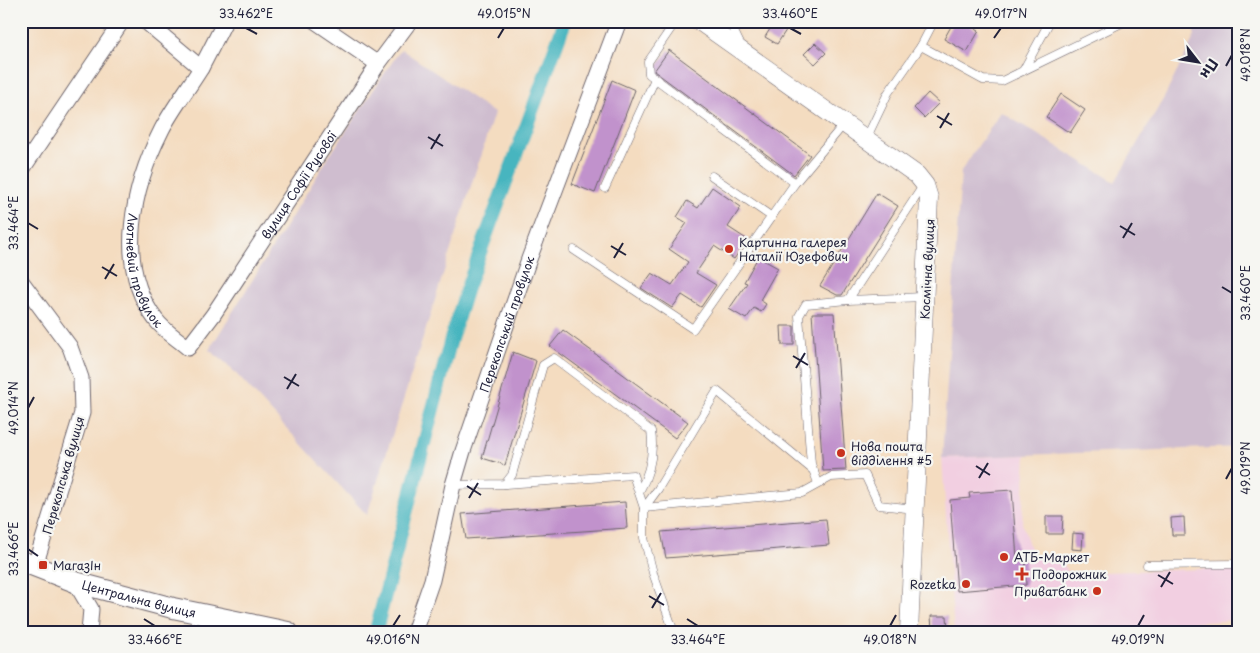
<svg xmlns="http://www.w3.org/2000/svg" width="1260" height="653" font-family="'Playpen Sans',sans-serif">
<rect width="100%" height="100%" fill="#f6f6f2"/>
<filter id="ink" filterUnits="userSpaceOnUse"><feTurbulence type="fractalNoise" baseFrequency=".02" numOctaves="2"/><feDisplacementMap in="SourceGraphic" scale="10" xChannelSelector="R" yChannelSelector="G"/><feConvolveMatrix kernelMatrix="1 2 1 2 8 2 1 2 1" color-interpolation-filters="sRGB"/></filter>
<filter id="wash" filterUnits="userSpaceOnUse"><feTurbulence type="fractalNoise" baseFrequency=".0096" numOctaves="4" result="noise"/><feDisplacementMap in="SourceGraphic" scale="20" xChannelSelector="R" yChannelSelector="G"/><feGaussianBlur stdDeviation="1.12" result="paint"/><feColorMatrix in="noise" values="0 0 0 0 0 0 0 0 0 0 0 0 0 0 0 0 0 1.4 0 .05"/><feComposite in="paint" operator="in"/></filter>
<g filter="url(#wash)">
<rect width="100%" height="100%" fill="#f4dcc0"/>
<path fill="#f2cfe1" d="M1026 455 1022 523 1033 558 1047 555 1050 560 1062 559 1066 570 1070 573 1239 568V620L1155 625 1151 632H954L942 458Z"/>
<g fill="#cfbdcf">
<path d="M1190 21H1239V447L942 458 961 171 1001 112 1115 182 1165 96 1195 35Z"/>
<path d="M401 49 494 113 367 515 226 363 209 350 330 155Z"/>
</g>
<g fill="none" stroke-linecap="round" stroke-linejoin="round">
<path stroke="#46b5bf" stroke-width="14" d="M377 626 451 339 467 288 565 21"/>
</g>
<g id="blocks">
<g fill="#c192cc">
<path d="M775 21H792L777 44 765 37Z"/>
<path d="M954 21H962L979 31 967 52 944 39Z"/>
<path d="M815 43 826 53 815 64 804 54Z"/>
<path d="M669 50 810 155 794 175 654 71Z"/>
<path d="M612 80 635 90 595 193 572 184Z"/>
<path d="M928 93 939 103 924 118 914 108Z"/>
<path d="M1061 94 1085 110 1070 133 1046 117Z"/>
<path d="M712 187 741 207 728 227 748 240 734 259 714 246 696 273 716 285 701 307 682 295 672 308 641 288 652 273 672 285 688 262 669 249 687 223 677 217 687 201 698 208Z"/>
<path d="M877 193 898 206 842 295H837L820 286Z"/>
<path d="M758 257 778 268 760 300 766 304 761 312 754 308 746 319 729 309 747 283 744 282Z"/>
<path d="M812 313H834L846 470 823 471Z"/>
<path d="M781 326H794V345H782Z"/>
<path d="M563 330 688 422 675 438 550 346Z"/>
<path d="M513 352 536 361 505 465 482 458Z"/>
<path d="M1012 490 1017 559H1025L1026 585 957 591 950 500 970 498 969 493Z"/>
<path d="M625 502 627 528 466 539 462 514Z"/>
<path d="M1046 516H1063L1062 534H1046Z"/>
<path d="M1184 517 1185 535H1172L1171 518Z"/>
<path d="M826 519 829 545 666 558 661 532Z"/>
<path d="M1073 533 1083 534 1082 550 1072 549Z"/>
<path d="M931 616H947L948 630H932Z"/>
</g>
</g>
</g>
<g filter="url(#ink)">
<use href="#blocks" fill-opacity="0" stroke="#6c636a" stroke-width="1"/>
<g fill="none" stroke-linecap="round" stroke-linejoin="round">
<defs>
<g id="service">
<path d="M676 21 648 62 649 74 795 183 844 124"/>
<path d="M729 21 741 46"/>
<path d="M921 46 983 80 1002 81 1126 21"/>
<path d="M1023 71 1050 21"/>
<path d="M866 139 888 93 921 46 934 21"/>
<path d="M712 176 772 217"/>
<path d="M605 188 655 79"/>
<path d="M574 250 693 329 795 183"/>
<path d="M848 300 924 297"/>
<path d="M818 483 811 464 799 316 806 304 848 300 923 186"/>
<path d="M505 484 512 475 543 365 554 358 651 431C654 452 650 473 639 492"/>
<path d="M453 485 505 484 633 475 644 508 802 493 831 477 865 475 879 505 915 509"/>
<path d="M1147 565 1239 564"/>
<path d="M674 632 653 573 644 538V508L658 489 717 391 814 471"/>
</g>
<g id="minor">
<path d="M145 21 201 68"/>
<path id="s1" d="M225 21C217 37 209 53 201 68 188 89 173 108 162 129 133 186 114 265 156 320 164 331 178 339 188 348L213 315 378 64 410 21"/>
<path d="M315 21 378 64"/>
<path d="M21 171 122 21"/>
<path d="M21 281 70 347 81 378 82 413 35 566"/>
<path d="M75 582 91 609 89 632"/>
<path id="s2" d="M414 632 432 580 453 485 463 451 529 259 619 21"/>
</g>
<path id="tertiary" d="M699 21 917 175 925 185 929 198 909 632"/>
<g id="secondary">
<path id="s3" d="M21 561 75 582 173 608 288 632"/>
</g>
</defs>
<use href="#service" stroke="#6c636a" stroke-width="9"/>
<use href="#minor" stroke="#6c636a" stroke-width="17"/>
<use href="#tertiary" stroke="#6c636a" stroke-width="19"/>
<use href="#secondary" stroke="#6c636a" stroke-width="22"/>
<use href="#service" stroke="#fff" stroke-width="8"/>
<use href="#minor" stroke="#fff" stroke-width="15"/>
<use href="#tertiary" stroke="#fff" stroke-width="18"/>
<use href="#secondary" stroke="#fff" stroke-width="20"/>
</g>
</g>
<path fill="none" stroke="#22223b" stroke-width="2" d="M246 28 257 34M790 28 801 34M498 38 504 28M994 38 1001 28M1226 66 1232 55M937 116 952 125M940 128 949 113M428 137 443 146M431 149 440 134M28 223 38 229M1120 226 1135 235M1123 238 1132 223M611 246 626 255M614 258 623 243M102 267 117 276M105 279 114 264M1222 287 1232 293M793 356 808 365M796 368 805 353M284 377 299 386M287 389 296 374M28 408 34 397M976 466 990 475M979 478 988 463M1226 479 1232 468M467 486 481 495M469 498 478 483M28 549 38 556M1158 575 1173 584M1161 587 1170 572M649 596 664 605M652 608 661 593M144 619 155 626M687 619 698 626M393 626 400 615M890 626 896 615M1138 626 1144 615"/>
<g fill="#c8321e" stroke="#f6f6f2" stroke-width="2">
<circle cx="729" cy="249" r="5"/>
<circle cx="841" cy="453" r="5"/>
<circle cx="1004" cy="557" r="5"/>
<rect x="38" y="560" width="10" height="10" rx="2.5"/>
<path d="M1019.5 566.5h5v5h5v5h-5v5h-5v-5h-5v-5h5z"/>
<circle cx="966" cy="584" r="5"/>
<circle cx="1097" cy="591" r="5"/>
</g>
<g text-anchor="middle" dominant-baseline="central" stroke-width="4.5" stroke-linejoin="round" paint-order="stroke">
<g font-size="12" fill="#22223b" stroke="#f6f6f2">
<text stroke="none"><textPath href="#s1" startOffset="566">вулиця Софії Русової</textPath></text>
<text stroke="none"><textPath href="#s1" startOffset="274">Лютневий провулок</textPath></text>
<text transform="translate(927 269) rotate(-87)">Космічна вулиця</text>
<text stroke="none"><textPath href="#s2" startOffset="322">Перекопський провулок</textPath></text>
<text transform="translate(63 475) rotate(-74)">Перекопська вулиця</text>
<text stroke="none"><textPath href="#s3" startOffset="124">Центральна вулиця</textPath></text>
</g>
<g font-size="12" fill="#22223b" stroke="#f6f6f2" text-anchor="start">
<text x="739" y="242">Картинна галерея<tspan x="739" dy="14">Наталії Юзефович</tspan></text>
<text x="851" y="446">Нова пошта<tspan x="851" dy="14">відділення #5</tspan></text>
<text x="1014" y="557">АТБ-Маркет</text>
<text x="53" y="565">МагазІн</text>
<text x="1032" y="574">Подорожник</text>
<text x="956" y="584" text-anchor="end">Rozetka</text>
<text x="1087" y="591" text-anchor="end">Приватбанк</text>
</g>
</g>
<rect width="1260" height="653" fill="none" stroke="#f6f6f2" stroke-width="55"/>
<g transform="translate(1198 62) rotate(121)" stroke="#f6f6f2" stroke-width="4" paint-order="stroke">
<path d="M0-4L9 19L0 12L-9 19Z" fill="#22223b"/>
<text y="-8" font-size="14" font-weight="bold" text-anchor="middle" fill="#22223b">Пн</text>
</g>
<rect x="28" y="28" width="1204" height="598" fill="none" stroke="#22223b" stroke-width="2"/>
<g font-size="12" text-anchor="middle" fill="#22223b">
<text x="246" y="18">33.462°E</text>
<text x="504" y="18">49.015°N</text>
<text x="790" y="18">33.460°E</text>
<text x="1001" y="18">49.017°N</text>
<text transform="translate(1246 55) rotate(-90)" y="4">49.018°N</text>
<text transform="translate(14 223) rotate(-90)" y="4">33.464°E</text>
<text transform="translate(1246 293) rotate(-90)" y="4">33.460°E</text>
<text transform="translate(14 408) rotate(-90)" y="4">49.014°N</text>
<text transform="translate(1246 468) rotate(-90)" y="4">49.019°N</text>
<text transform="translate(14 549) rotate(-90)" y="4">33.466°E</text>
<text x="155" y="644">33.466°E</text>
<text x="393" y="644">49.016°N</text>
<text x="698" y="644">33.464°E</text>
<text x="890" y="644">49.018°N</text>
<text x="1138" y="644">49.019°N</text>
</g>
</svg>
